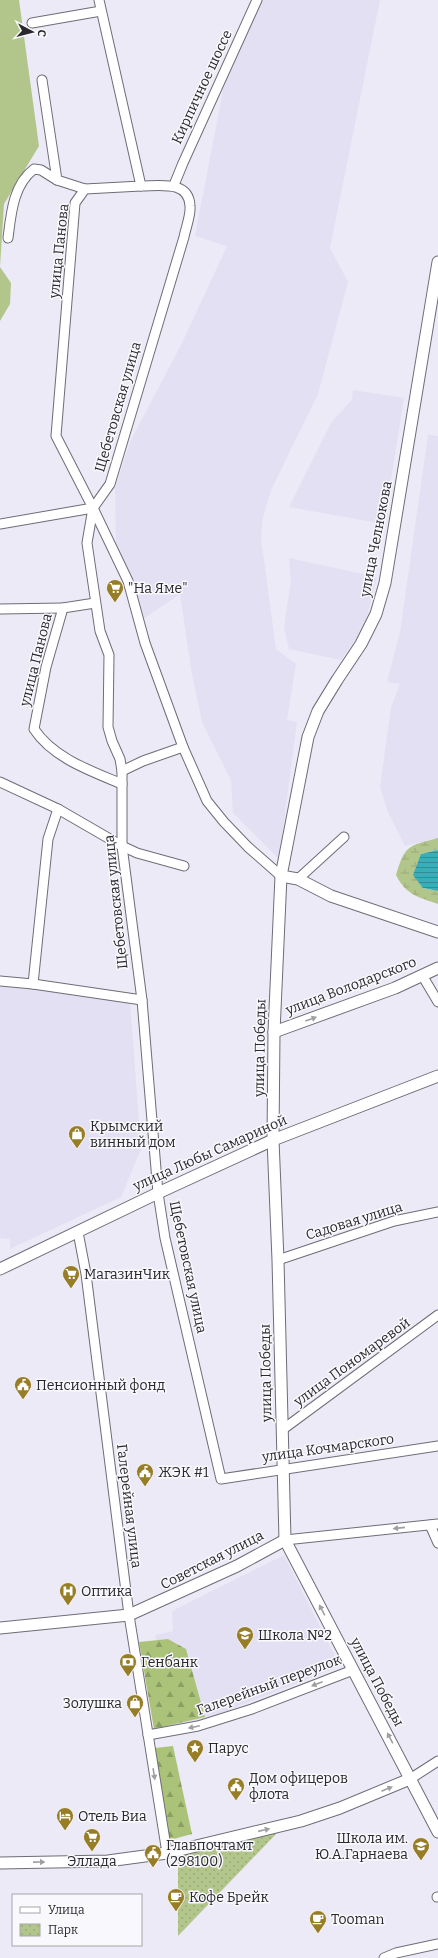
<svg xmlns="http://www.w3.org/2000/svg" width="438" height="1958" font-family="Bitter,serif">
<defs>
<pattern id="forest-firs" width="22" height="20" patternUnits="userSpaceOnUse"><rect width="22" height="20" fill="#abc378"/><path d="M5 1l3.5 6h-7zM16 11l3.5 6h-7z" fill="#8b9e63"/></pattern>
<pattern id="wetland-marsh" width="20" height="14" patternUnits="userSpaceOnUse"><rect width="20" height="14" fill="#b2c68c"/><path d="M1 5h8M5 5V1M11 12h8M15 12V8" fill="none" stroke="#99aa79"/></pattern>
<pattern id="park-dots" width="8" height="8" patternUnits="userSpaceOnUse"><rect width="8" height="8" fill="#b2c68c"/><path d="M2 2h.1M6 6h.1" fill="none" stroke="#99aa79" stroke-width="1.8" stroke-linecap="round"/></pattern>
<pattern id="water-rules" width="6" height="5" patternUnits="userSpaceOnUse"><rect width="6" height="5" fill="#37aeb8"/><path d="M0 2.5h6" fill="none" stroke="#2e8e96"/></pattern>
</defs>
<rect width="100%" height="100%" fill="#eceaf6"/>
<g fill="#e3e0f4">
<path d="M261 0H380L330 248 348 282 318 394 271 490 263 517 261 538 276 649 296 664 287 720 297 722 279 859 233 813 231 780 202 722 191 669 180 594 143 619 116 545 115 488 130 442 182 343 227 246 195 236 224 85Z"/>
<path d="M353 390 404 398 384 524 289 507 331 423 352 400Z"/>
<path d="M428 435 438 436V838L405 846 388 812 380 787 391 707 400 684 387 682 400 632Z"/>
<path d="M289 558 377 577 364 628 341 660 289 649 284 627 291 580Z"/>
<path d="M0 985 130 1001 141 1149 121 1197 10 1249V1239L0 1238Z"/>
<path d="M284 1555 340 1666 209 1718 174 1726 155 1635 173 1631 172 1611Z"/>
</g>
<path fill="#b2c68c" d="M0 0H19L39 146 4 204 0 267 11 283 10 304 0 321Z"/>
<g fill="url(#forest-firs)">
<path d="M168 1639 186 1649 205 1717 154 1729 139 1642Z"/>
<path d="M173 1746 192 1834 170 1840 155 1748Z"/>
</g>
<path fill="url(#wetland-marsh)" d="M438 838V850L421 854 423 888 438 891V904C418 897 406 895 396 875 405 845 408 846 438 838Z"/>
<path fill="url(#park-dots)" d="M277 1833 178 1936V1853Z"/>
<path fill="url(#water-rules)" d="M438 850V891L423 888 413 875 421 854Z"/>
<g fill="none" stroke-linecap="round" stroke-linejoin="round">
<defs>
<g id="minor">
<path d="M99 0 141 186 85 189 75 203 56 436 93 508 128 581 145 643 183 747 207 801 224 822 248 847 281 876"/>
<path d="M32 23 101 11"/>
<path d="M42 80 57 180 85 189"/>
<path d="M174 185 183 163 257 0"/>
<path d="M141 186C159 186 189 180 190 206 191 215 186 227 184 237L110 484 93 508 87 543 100 631 109 655 108 727 112 741 120 759 122 771V846L142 1000 158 1193 165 1238 221 1479 438 1446"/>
<path d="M8 238C11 214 13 185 34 169L41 170 57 180"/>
<path d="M0 524 93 508"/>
<path d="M95 603 63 608 46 667 34 729C53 758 91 771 122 784"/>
<path d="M0 609 63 608"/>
<path d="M122 771 143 761 183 747"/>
<path d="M0 782 58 809 122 846 137 853 184 866"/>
<path d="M298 879 344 837"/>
<path d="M422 975 438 1002"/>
<path d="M0 981 33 984 142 1000"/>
<path d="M33 984 48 839 58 809"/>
<path d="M78 1232 86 1274 129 1615 167 1853"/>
<path d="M278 1260 394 1221 438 1212"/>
<path d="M282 1430 438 1315"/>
<path d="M430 1525 438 1543"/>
<path d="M285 1540 438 1524"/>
<path d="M148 1735 198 1726 252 1709 353 1670"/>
<path d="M410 1779 438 1761"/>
<path d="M437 1897H438"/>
<path d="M384 1958 396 1953 438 1944"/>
</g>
<g id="major">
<path d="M438 262 385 583 376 614 361 644 337 680 318 711 308 737 281 876 274 1032 273 1140 278 1260 285 1540 438 1832"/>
<path d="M281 876 298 879 331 896 438 932"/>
<path d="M274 1032 395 988 438 968"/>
<path d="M0 1269 158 1193 273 1140 438 1076"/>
<path d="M0 1628 129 1615 237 1566 285 1540"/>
<path d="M0 1863 108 1861 167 1853 301 1821 340 1808 410 1779"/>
</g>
</defs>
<use href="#minor" stroke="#6e6d77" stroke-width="11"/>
<use href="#major" stroke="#6e6d77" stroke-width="13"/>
<use href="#minor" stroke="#fff" stroke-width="9"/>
<use href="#major" stroke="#fff" stroke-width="11"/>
</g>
<defs><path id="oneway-solid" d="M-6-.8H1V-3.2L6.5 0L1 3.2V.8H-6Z"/></defs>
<g fill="#9f9ea0">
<use href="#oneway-solid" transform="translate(311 1019) rotate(-20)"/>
<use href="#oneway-solid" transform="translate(399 1528) rotate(174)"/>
<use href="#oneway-solid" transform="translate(322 1610) rotate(-118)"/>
<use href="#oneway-solid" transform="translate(317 1684) rotate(159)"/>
<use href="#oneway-solid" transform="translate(194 1727) rotate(168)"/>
<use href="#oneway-solid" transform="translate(390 1738) rotate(-118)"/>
<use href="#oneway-solid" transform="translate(154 1774) rotate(81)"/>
<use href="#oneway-solid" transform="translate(387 1789) rotate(-23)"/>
<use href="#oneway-solid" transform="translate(264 1830) rotate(-13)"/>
<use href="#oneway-solid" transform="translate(39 1862) rotate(-1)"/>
</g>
<defs>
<symbol id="supermarket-pin" viewBox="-11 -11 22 30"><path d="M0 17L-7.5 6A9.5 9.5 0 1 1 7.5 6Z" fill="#977d25" stroke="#f9f8fd"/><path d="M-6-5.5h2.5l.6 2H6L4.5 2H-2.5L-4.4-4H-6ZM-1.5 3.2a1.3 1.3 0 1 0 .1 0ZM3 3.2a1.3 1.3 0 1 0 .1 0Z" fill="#fff"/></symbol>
<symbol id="shop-pin" viewBox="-11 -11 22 30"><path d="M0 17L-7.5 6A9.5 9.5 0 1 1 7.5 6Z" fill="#977d25" stroke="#f9f8fd"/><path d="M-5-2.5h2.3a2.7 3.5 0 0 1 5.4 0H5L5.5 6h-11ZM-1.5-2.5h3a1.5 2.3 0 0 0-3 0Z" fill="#fff"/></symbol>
<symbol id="civic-pin" viewBox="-11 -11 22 30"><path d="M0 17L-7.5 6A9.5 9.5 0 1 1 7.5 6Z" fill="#977d25" stroke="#f9f8fd"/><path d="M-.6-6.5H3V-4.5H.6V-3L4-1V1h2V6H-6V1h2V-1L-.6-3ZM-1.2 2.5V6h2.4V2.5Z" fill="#fff"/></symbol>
<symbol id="hospital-pin" viewBox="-11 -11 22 30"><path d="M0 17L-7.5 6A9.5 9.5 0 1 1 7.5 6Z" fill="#977d25" stroke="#f9f8fd"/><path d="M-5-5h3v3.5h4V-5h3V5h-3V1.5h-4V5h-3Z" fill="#fff"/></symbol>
<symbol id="school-pin" viewBox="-11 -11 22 30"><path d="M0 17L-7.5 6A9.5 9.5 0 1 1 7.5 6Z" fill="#977d25" stroke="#f9f8fd"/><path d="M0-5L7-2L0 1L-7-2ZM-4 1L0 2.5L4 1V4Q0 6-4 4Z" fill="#fff"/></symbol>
<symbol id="bank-pin" viewBox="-11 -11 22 30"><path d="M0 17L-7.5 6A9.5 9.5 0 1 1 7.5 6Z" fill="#977d25" stroke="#f9f8fd"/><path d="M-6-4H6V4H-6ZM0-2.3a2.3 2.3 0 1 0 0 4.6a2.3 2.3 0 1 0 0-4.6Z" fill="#fff"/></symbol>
<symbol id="sight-pin" viewBox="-11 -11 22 30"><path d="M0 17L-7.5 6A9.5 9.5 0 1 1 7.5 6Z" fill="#977d25" stroke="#f9f8fd"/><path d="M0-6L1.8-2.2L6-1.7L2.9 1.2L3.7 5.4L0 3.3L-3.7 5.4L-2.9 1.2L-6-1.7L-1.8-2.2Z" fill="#fff"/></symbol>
<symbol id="hotel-pin" viewBox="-11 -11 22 30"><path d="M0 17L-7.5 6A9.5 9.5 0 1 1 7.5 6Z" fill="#977d25" stroke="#f9f8fd"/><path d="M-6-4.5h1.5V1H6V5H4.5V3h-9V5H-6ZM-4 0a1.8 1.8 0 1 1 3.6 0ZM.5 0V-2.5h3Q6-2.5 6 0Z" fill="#fff"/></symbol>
<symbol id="cafe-pin" viewBox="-11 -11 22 30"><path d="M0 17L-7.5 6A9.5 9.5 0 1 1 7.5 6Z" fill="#977d25" stroke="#f9f8fd"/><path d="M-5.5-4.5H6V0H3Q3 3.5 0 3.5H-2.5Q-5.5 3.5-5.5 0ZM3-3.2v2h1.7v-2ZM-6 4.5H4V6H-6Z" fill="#fff"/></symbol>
</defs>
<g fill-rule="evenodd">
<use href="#supermarket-pin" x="105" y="578" width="20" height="27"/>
<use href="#shop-pin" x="67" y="1124" width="20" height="27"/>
<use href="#supermarket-pin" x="61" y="1264" width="20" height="27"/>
<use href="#civic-pin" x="13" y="1375" width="20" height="27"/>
<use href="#civic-pin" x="135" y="1462" width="20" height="27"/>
<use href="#hospital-pin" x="58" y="1581" width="20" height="27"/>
<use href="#school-pin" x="235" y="1625" width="20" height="27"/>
<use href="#bank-pin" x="118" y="1652" width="20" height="27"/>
<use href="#shop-pin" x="125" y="1693" width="20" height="27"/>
<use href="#sight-pin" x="185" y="1738" width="20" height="27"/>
<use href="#civic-pin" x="226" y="1776" width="20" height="27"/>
<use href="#hotel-pin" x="55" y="1806" width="20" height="27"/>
<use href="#supermarket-pin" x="82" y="1827" width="20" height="27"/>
<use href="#school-pin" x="411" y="1836" width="20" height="27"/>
<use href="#civic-pin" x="143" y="1843" width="20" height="27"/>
<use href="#cafe-pin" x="166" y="1887" width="20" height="27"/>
<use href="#cafe-pin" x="308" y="1909" width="20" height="27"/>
</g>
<g text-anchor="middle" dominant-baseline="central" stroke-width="3" stroke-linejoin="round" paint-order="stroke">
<g font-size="14" fill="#29282c" stroke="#f9f8fd">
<text transform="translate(202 87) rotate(-65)">Кирпичное шоссе</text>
<text transform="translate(59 251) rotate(-84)">улица Панова</text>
<text transform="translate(118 407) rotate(-74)">Щебетовская улица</text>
<text transform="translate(376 539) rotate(-79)">улица Челнокова</text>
<text transform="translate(36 660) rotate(-76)">улица Панова</text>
<text transform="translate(116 902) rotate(-96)">Щебетовская улица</text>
<text transform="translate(351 986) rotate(-21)">улица Володарского</text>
<text transform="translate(260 1048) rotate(-89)">улица Победы</text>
<text transform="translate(210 1153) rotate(-24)">улица Любы Самариной</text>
<text transform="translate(354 1221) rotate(-17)">Садовая улица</text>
<text transform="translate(188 1267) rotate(78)">Щебетовская улица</text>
<text transform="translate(352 1362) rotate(-36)">улица Пономаревой</text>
<text transform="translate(266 1373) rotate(-91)">улица Победы</text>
<text transform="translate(328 1448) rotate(-8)">улица Кочмарского</text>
<text transform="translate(129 1506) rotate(83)">Галерейная улица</text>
<text transform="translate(212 1560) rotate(-27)">Советская улица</text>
<text transform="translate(377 1682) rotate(62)">улица Победы</text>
<text transform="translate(269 1685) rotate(-20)">Галерейный переулок</text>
</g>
<g font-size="14" fill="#29282c" stroke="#f9f8fd" text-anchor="start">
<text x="128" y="588">"На Яме"</text>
<text x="90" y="1126">Крымский<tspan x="90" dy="16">винный дом</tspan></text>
<text x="84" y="1274">МагазинЧик</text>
<text x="36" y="1385">Пенсионный фонд</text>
<text x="158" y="1472">ЖЭК #1</text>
<text x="81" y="1591">Оптика</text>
<text x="258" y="1635">Школа №2</text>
<text x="141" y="1662">Генбанк</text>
<text x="122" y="1703" text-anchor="end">Золушка</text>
<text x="208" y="1748">Парус</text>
<text x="249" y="1778">Дом офицеров<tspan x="249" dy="16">флота</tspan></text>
<text x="78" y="1816">Отель Виа</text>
<text x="408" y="1838" text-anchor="end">Школа им.<tspan x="408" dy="16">Ю.А.Гарнаева</tspan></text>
<text x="166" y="1845">Главпочтамт<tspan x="166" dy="16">(298100)</tspan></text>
<text x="92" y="1861" text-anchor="middle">Эллада</text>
<text x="189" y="1897">Кофе Брейк</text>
<text x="331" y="1919">Tooman</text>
</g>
</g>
<rect x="12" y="1894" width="130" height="52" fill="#f9f8fd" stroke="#a6a5a9"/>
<rect x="20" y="1907" width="20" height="6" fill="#ffffff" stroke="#a6a5a9"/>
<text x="48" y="1914" font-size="12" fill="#29282c">Улица</text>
<rect x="20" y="1924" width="20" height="12" fill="url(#park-dots)" stroke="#a6a5a9"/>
<text x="48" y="1934" font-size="12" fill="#29282c">Парк</text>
<g transform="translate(32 32) rotate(97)" stroke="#f9f8fd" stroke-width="3" paint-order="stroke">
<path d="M0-3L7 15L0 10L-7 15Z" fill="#29282c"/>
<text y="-6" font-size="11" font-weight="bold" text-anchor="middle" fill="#29282c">С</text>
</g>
</svg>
